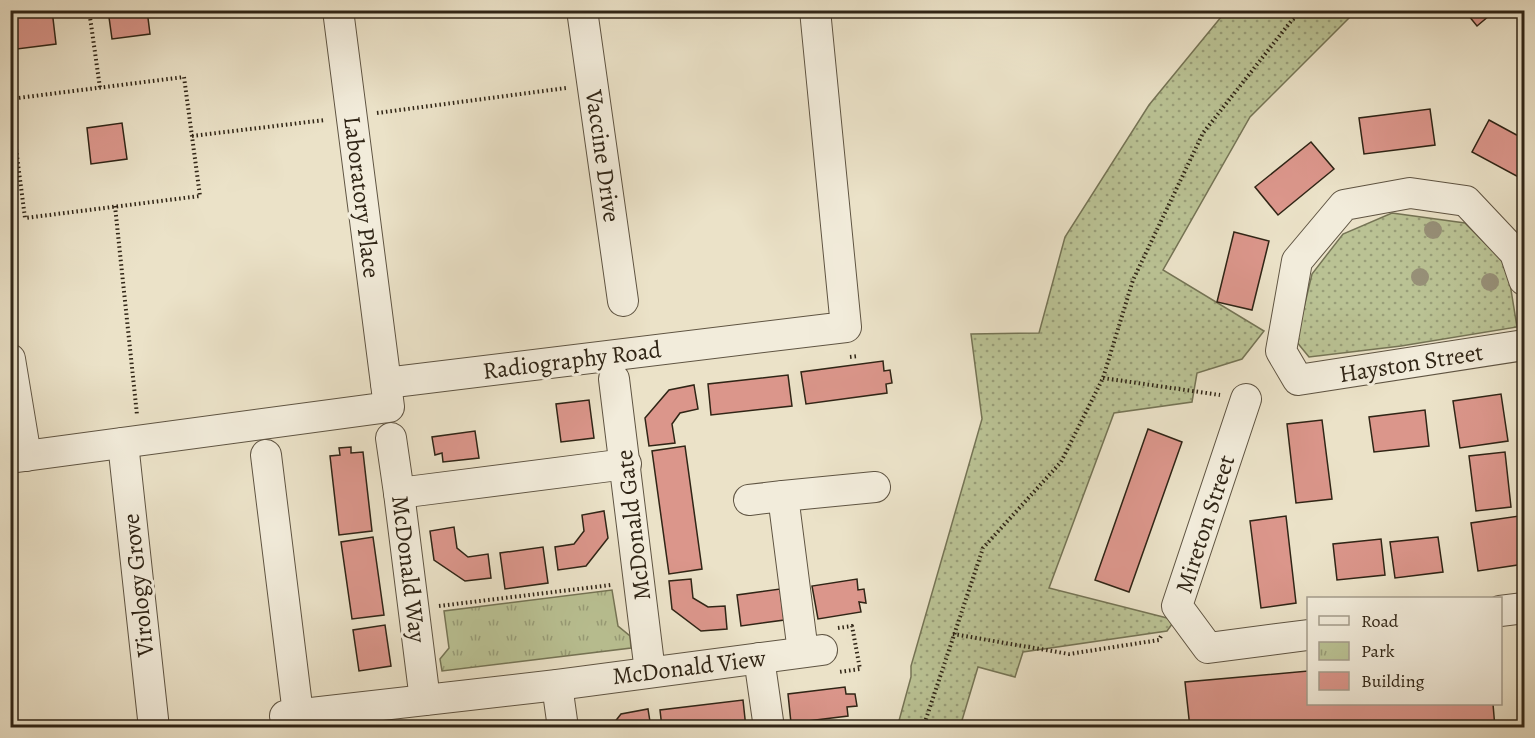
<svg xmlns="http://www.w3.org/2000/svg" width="1535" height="738" font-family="Alegreya,serif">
<defs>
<pattern id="grass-dots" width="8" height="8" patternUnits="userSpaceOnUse" patternTransform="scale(1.5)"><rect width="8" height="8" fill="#bac294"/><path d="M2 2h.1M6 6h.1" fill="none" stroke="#989d78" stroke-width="1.8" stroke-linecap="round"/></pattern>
<pattern id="park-tufts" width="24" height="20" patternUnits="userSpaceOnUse" patternTransform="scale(1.5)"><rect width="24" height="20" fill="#bac294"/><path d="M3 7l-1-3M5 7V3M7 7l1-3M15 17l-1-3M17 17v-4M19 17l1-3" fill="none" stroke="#989d78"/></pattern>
</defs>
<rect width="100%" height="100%" fill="#ebe2c8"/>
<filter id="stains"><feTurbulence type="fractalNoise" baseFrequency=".00333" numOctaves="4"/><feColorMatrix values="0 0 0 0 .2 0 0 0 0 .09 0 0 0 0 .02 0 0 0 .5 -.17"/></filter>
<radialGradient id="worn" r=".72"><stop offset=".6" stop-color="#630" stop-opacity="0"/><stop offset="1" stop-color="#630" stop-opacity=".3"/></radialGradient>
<g fill="url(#grass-dots)" stroke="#757455" stroke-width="1.5">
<path d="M1226 11H1356L1250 117 1163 270 1264 331 1242 359 1197 373 1192 402 1114 413 1049 588 1175 620 1167 631 1023 652 1015 677 978 667 960 727 897 728 911 677V666L982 419 971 334 1039 333 1065 237 1149 105Z"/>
<path d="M1392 213 1465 223 1507 265 1517 327 1401 346 1309 357 1296 341 1312 274 1343 234Z"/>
</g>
<path fill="url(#park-tufts)" stroke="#757455" stroke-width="1.5" d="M612 590 618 626 630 636 631 648 442 671 440 659 449 648 444 611Z"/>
<g fill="#db968b" stroke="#302516" stroke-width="1.5">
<path d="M12 10H52L56 44 17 49Z"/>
<path d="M108 10H147L150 34 112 39Z"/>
<path d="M1464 10H1496L1477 26Z"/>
<path d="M1430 109 1435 145 1364 154 1359 118Z"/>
<path d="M1489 120 1524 139V180L1472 152Z"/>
<path d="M122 123 127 159 91 164 87 128Z"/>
<path d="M1311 142 1334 169 1278 215 1255 187Z"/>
<path d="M1234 232 1269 241 1252 310 1217 302Z"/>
<path d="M883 361 884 371 890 370 892 383 886 384 887 393 806 404 801 372Z"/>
<path d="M788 375 792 406 711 415 708 384Z"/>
<path d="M694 385 698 409 680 413 672 424 675 443 649 446 645 418 669 390Z"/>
<path d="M1501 394 1508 441 1460 448 1453 401Z"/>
<path d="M589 400 594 438 561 442 556 404Z"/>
<path d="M1425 410 1429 446 1374 452 1369 417Z"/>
<path d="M1322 420 1332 499 1296 503 1287 424Z"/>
<path d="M1148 429 1182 442 1129 592 1095 580Z"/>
<path d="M475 431 479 458 443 462 442 453 435 455 432 437Z"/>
<path d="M685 446 702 569 669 574 652 451Z"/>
<path d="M351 447V453L363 452 372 531 339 535 330 456 340 455 339 448Z"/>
<path d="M1505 452 1511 507 1476 511 1469 456Z"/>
<path d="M604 511 608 538 586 566 558 570 555 547 574 544 584 531 582 515Z"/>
<path d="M1286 516 1296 603 1261 608 1250 521Z"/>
<path d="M1519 516 1524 564 1478 571 1471 523Z"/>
<path d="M454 527 457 548 468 557 488 554 491 578 465 581 434 560 430 531Z"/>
<path d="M373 537 384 615 352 619 341 542Z"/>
<path d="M1438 537 1443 572 1395 578 1390 542Z"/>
<path d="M1381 539 1385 575 1337 580 1333 544Z"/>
<path d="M543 547 548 583 505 589 500 553Z"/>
<path d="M691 579 693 598 708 607 725 606 727 629 701 631 672 609 669 581Z"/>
<path d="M857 579 858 590 864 589 866 603 859 602 861 612 818 619 812 586Z"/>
<path d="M780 589 784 620 741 626 737 595Z"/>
<path d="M385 625 391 666 359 671 353 630Z"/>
<path d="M1308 671V704H1493L1495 728H1190L1185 682Z"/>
<path d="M845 687 846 694H855L857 706 847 707 848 716 791 723 788 694Z"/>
<path d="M743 700 746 728H662L660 710Z"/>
<path d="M648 709 651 728H610L621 714Z"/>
</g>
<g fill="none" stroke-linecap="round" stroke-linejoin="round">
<defs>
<g id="minor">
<path d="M582 10 623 301"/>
<path d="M1524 280 1515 253 1466 201 1410 193 1344 205 1297 261 1281 351 1298 380 1524 345"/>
<path d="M10 359 26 456"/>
<path d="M614 379 650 672"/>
<path d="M386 383 846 327 815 10"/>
<path d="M1246 399 1177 606 1208 648 1308 635"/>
<path d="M391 438 399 493 425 700"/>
<path d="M123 443 154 728"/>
<path d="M266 455 298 714"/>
<path d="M10 458 389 407 338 10"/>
<path d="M399 493 626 464"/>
<path d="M749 500 783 496"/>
<path d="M1500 611 1524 608"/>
<path d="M803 652 783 496 875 487"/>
<path d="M759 658 769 728"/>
<path d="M557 685 563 728"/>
<path d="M285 716 557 685 822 650"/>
</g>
</defs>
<use href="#minor" stroke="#5f5442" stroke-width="32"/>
<g stroke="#302516" stroke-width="4" stroke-dasharray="1.5 3" stroke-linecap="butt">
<path d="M89 10 100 88"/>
<path d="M10 99 184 77 200 196 25 218 10 102"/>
<path d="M377 113 566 88"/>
<path d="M192 136 325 120"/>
<path d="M10 161 18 160"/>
<path d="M115 206 137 415"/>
<path d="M850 357 858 356"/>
<path d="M1103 378 1220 395"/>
<path d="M439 606 611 585"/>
<path d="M838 628 852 626 860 669 839 672"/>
<path d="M953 634 1069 654 1159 640 1162 634"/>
<path d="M923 728 983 548 1061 462 1103 378 1133 280 1203 133 1292 20 1305 10"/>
</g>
<use href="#minor" stroke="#f2ecdb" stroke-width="30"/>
</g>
<g fill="#979078">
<circle cx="1433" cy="230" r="9"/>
<circle cx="1420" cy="277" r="9"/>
<circle cx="1490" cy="282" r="9"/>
</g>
<g text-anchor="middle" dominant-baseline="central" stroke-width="6" stroke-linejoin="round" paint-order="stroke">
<g font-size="24" fill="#302516" stroke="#f2ecdb">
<text transform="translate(603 156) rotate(82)">Vaccine Drive</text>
<text transform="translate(362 197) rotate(83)">Laboratory Place</text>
<text transform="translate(572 360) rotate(-7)">Radiography Road</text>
<text transform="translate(1411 363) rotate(-9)">Hayston Street</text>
<text transform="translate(1205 524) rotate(-72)">Mireton Street</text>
<text transform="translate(633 525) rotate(-97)">McDonald Gate</text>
<text transform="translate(409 569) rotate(83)">McDonald Way</text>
<text transform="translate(138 585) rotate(-96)">Virology Grove</text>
<text transform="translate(689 667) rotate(-7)">McDonald View</text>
</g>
</g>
<rect width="1535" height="738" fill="none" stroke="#ebe2c8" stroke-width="36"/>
<rect x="12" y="12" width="1511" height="714" fill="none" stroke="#302516" stroke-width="3"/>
<rect x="18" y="18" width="1499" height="702" fill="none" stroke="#302516" stroke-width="1.5"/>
<rect x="1307" y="597" width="195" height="108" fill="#f2ecdb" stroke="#a49c8c" stroke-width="1.5"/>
<rect x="1319" y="616" width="30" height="9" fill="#f2ecdb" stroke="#a49c8c" stroke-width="1.5"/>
<text x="1361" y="627" font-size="18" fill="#302516">Road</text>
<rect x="1319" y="642" width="30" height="18" fill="url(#park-tufts)" stroke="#a49c8c" stroke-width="1.5"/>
<text x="1361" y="657" font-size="18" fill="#302516">Park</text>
<rect x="1319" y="672" width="30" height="18" fill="#db968b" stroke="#a49c8c" stroke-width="1.5"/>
<text x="1361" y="687" font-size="18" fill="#302516">Building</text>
<rect width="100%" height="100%" filter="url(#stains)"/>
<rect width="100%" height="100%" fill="url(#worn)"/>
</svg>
